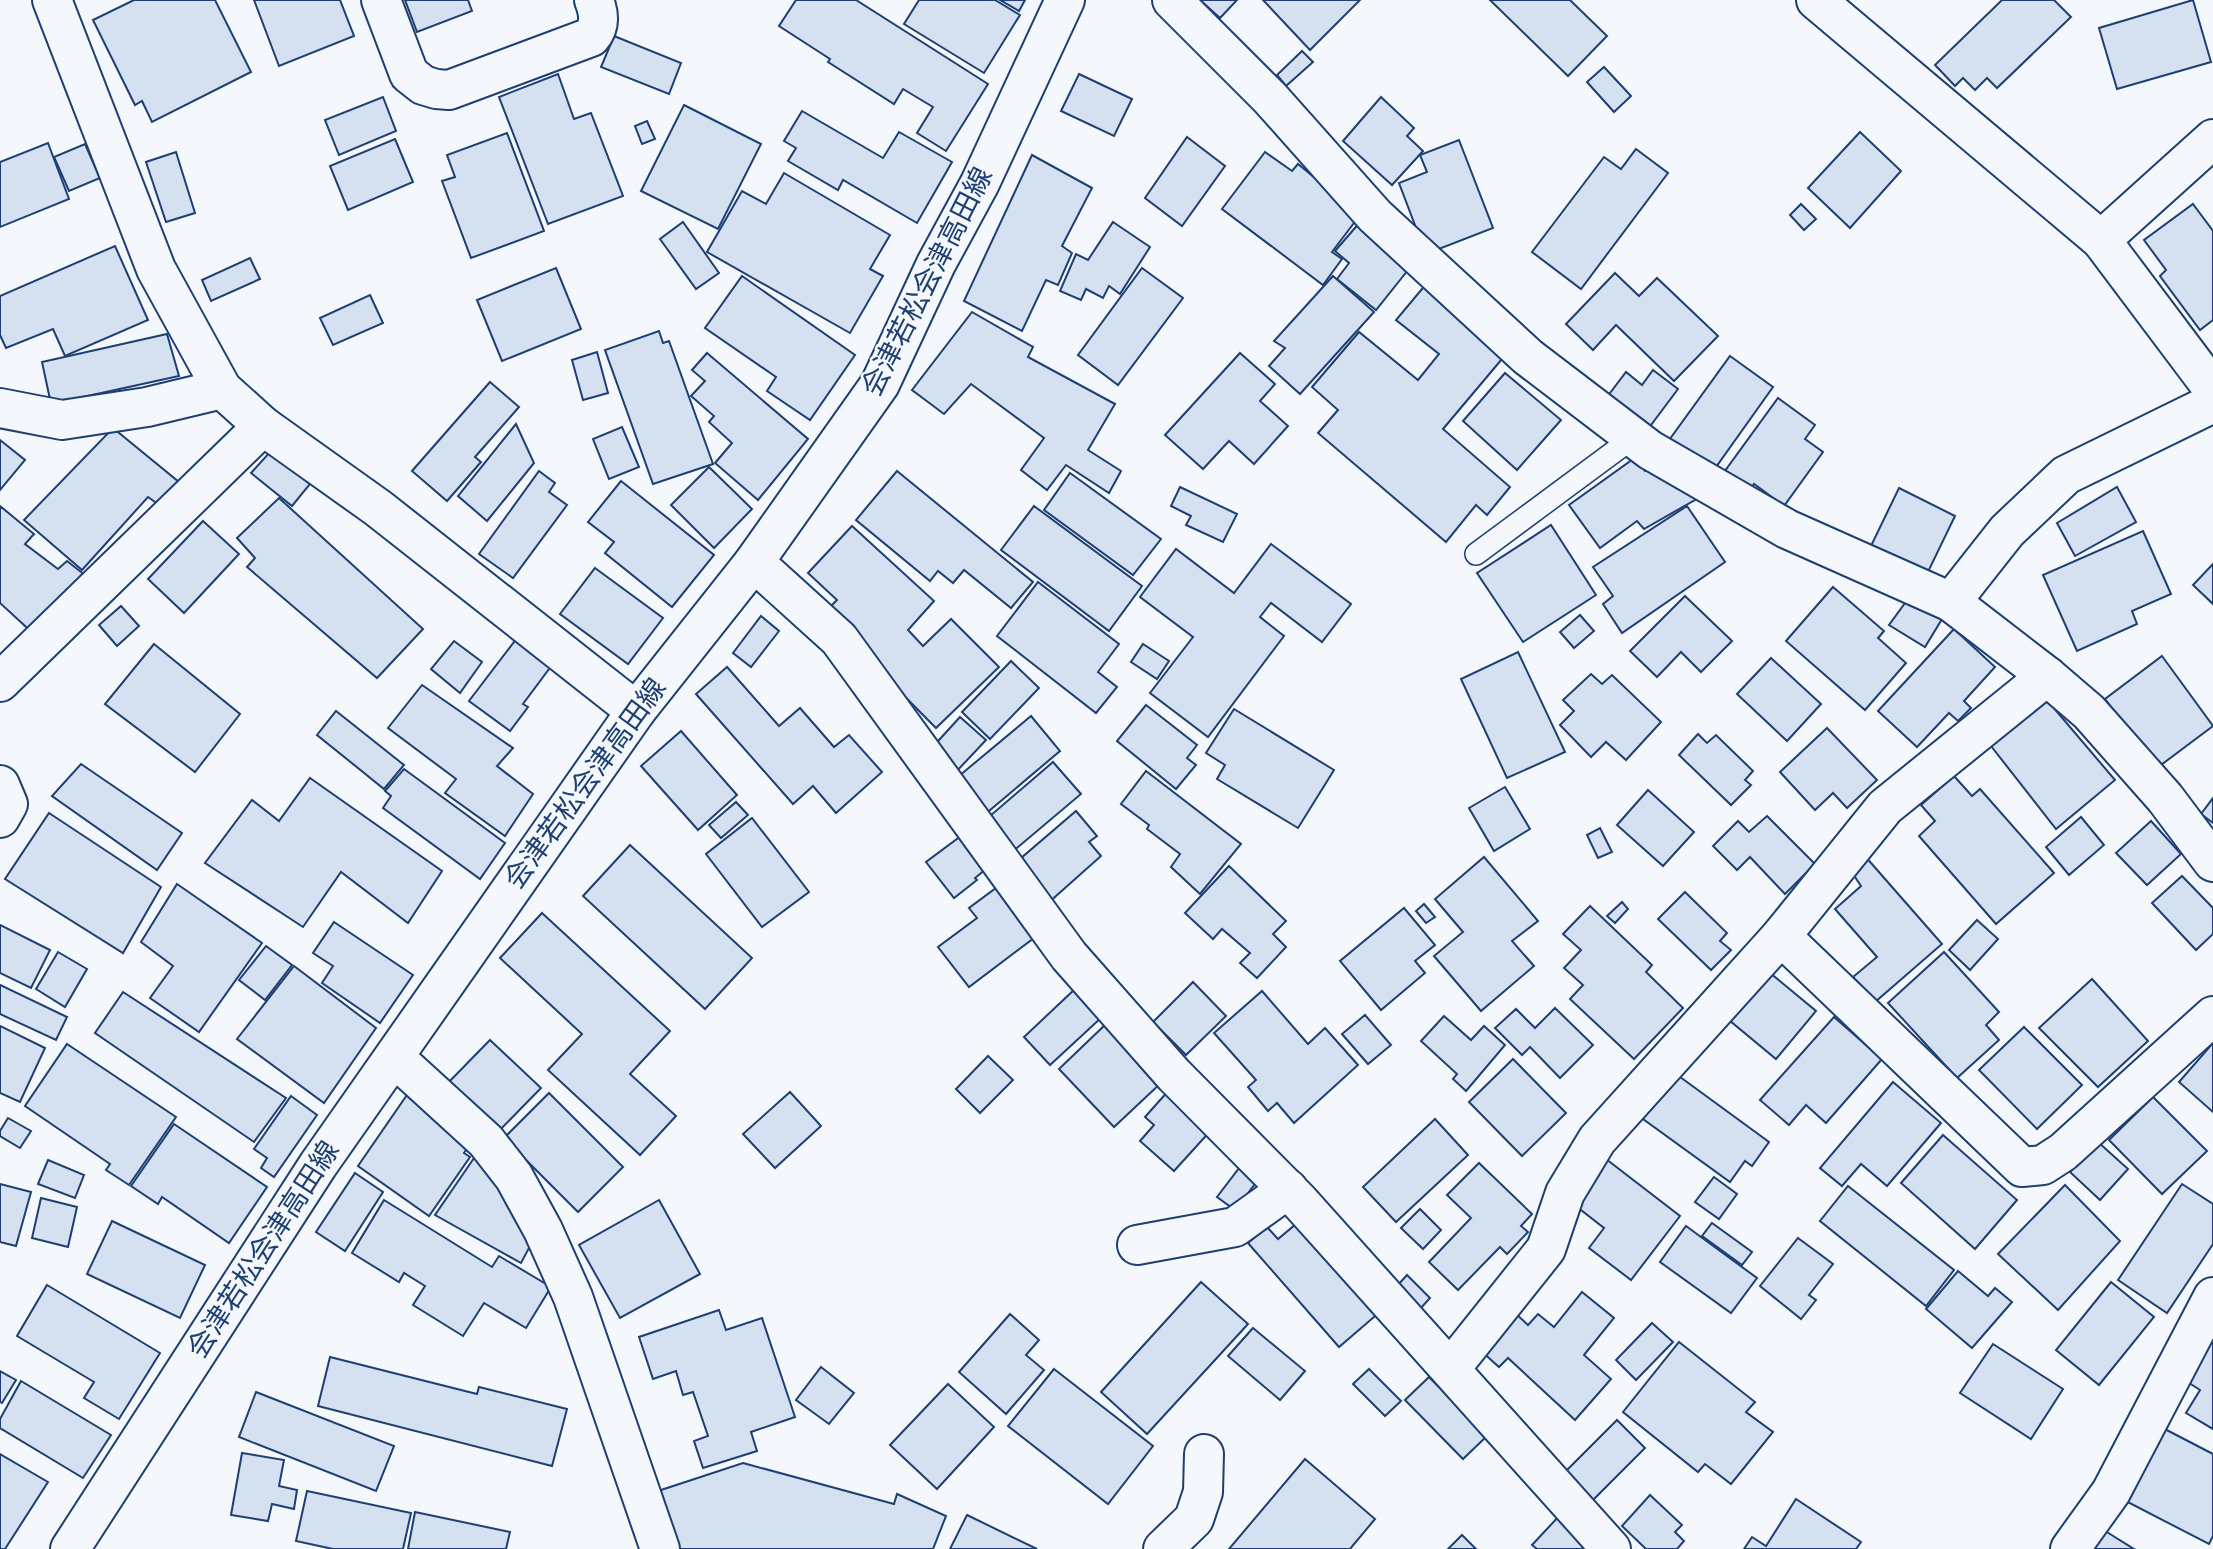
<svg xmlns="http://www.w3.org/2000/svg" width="2213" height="1549" font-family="Spectral,'Noto Sans JP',serif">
<rect width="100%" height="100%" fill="#f4f7fb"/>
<g fill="#d5e0f0" stroke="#1d3f73" stroke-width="2">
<path d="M134 0H215L251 72 152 122 142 101 135 105 93 20Z"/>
<path d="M254 0H340L354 36 279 66Z"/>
<path d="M405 0H468L472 11 417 32Z"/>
<path d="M796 0H856L988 84 946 151 917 133 933 107 903 89 894 104 828 62 830 59 779 26Z"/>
<path d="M919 0H995L1020 15 984 73 904 24Z"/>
<path d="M1000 0H1025L1019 11Z"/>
<path d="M1200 0H1237L1220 18Z"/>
<path d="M1263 0H1360L1310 50Z"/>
<path d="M1490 0H1570L1607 36 1568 76Z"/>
<path d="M2002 0H2054L2071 17 1997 88 1987 78 1975 90 1963 78 1955 86 1935 65Z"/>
<path d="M2193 0 2211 62 2117 89 2099 28Z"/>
<path d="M614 36 681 63 669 94 601 67Z"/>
<path d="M1302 51 1313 62 1286 86 1277 75Z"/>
<path d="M1604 67 1631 96 1614 112 1587 82Z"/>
<path d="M558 74 574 119 591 113 623 196 548 224 499 97Z"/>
<path d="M1079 74 1132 99 1114 136 1061 111Z"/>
<path d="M383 97 396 131 339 155 325 120Z"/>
<path d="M1381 97 1414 128 1407 136 1423 151 1392 185 1343 141Z"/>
<path d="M684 105 761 144 718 229 641 191Z"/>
<path d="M802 111 883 158 899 132 952 162 917 223 843 180 838 190 788 161 796 148 784 141Z"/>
<path d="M647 121 655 139 642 144 635 126Z"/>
<path d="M1860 132 1901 171 1850 228 1808 188Z"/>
<path d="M507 133 544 231 471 258 442 181 455 177 447 155Z"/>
<path d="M1187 137 1225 166 1182 226 1145 198Z"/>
<path d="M395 139 413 182 348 210 330 166Z"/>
<path d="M1459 140 1493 228 1426 254 1399 183 1427 172 1420 155Z"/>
<path d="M48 143 69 199 0 227V162Z"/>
<path d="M85 144 100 178 69 191 54 157Z"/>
<path d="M1636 149 1668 173 1581 289 1532 252 1604 157 1621 169Z"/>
<path d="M176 152 195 213 166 222 146 162Z"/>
<path d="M1265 152 1292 171 1298 164 1360 215 1332 252 1342 259 1323 285 1222 209Z"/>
<path d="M1032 155 1092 188 1062 246 1072 253 1058 285 1046 280 1022 331 964 301Z"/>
<path d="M784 173 890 235 870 269 883 276 850 333 707 252 742 191 766 204Z"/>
<path d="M1801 204 1816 219 1804 230 1790 215Z"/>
<path d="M2193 204 2213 231V320L2200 330 2160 276 2166 270 2144 240Z"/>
<path d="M1361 221 1412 265 1376 310 1337 279 1349 263 1335 251Z"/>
<path d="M683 222 719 273 696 289 660 239Z"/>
<path d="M1113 222 1150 247 1120 294 1109 286 1103 298 1086 289 1081 300 1060 291 1076 254 1088 260Z"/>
<path d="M115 246 148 320 65 356 53 329 6 348 0 335V296Z"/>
<path d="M250 258 260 279 211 301 202 280Z"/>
<path d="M556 268 581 329 502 361 477 300Z"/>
<path d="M1142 268 1183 298 1118 385 1078 355Z"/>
<path d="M1615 273 1639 296 1657 278 1718 336 1674 381 1616 325 1593 350 1566 324Z"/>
<path d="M742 276 855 355 810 420 767 391 776 377 705 328Z"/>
<path d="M1333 276 1374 312 1300 394 1269 366 1285 348 1274 341Z"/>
<path d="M1427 283 1507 353 1443 429 1510 487 1487 515 1476 505 1446 542 1318 433 1338 410 1312 387 1359 332 1418 380 1439 354 1396 320Z"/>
<path d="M370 295 383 323 333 345 320 318Z"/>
<path d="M972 312 1033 347 1028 357 1115 404 1088 450 1121 471 1109 493 1066 465 1047 490 1021 470 1044 438 971 384 944 414 912 390Z"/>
<path d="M659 331 663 343 669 341 713 464 653 484 605 350Z"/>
<path d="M167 334 179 376 51 404 42 362Z"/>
<path d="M597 352 608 393 583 400 572 360Z"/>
<path d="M707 353 808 439 758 500 715 463 732 443 709 422 714 416 691 396 705 381 692 370Z"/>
<path d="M1240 353 1275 384 1260 401 1288 426 1254 464 1229 441 1203 469 1165 435Z"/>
<path d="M1730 356 1773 387 1711 474 1667 443Z"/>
<path d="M1653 370 1678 389 1645 433 1604 401 1626 372 1642 385Z"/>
<path d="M1505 373 1561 420 1517 470 1463 421Z"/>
<path d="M490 382 519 407 475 457 481 462 447 501 412 471Z"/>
<path d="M1778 398 1815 425 1805 439 1823 452 1784 506 1754 484 1748 492 1722 475Z"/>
<path d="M516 424 534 463 487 521 458 496Z"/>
<path d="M622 427 639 467 609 479 593 439Z"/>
<path d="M113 428 185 487 166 510 148 497 82 570 24 520Z"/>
<path d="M0 440 25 460 0 490Z"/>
<path d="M270 452 310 484 292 506 251 473Z"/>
<path d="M1636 457 1645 471 1655 465 1702 496 1644 529 1637 521 1600 548 1569 505Z"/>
<path d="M709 467 752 509 714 548 671 505Z"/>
<path d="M539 471 555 483 549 492 567 505 513 578 479 554Z"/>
<path d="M897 471 1033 582 1011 608 964 570 953 583 938 571 930 581 856 520Z"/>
<path d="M1070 473 1161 539 1133 575 1044 510Z"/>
<path d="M621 481 714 555 672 607 605 553 614 542 588 522Z"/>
<path d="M1180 487 1237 514 1223 542 1186 525 1191 516 1171 506Z"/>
<path d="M2117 487 2136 522 2075 556 2057 523Z"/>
<path d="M1899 488 1955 516 1926 576 1870 548Z"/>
<path d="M279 498 423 629 377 678 247 567 255 558 237 538Z"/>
<path d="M0 506 34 534 25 544 58 569 67 561 90 579 37 637 0 603Z"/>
<path d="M1034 506 1142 586 1109 631 1001 550Z"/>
<path d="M1687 506 1725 562 1622 633 1603 604 1613 596 1593 567Z"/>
<path d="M203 521 239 554 184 613 148 579Z"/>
<path d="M1551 525 1596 595 1523 642 1477 573Z"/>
<path d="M852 526 934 601 908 630 923 646 951 619 999 667 936 728 823 614 837 600 808 573Z"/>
<path d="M2143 531 2171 594 2132 611 2137 624 2077 651 2043 575Z"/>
<path d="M1271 544 1351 604 1322 642 1271 603 1260 617 1284 636 1208 737 1150 693 1193 637 1140 597 1176 549 1234 593Z"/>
<path d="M2213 564V604L2193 585Z"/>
<path d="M595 568 663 618 628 664 560 614Z"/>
<path d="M1038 582 1119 644 1098 672 1117 687 1096 713 997 636Z"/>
<path d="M1833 587 1884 631 1878 638 1906 663 1865 710 1786 641Z"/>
<path d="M1685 596 1732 641 1701 672 1681 652 1657 677 1630 651Z"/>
<path d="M1908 599 1942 619 1925 647 1889 625Z"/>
<path d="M121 606 139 626 117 646 99 625Z"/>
<path d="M1580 615 1594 631 1574 648 1560 632Z"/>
<path d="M761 616 779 631 751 667 733 653Z"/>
<path d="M1954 629 1995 667 1964 701 1971 708 1958 721 1949 713 1917 747 1878 711Z"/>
<path d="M517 638 552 665 523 704 528 707 510 731 469 701Z"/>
<path d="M454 641 482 662 460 693 431 669Z"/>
<path d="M154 644 240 714 195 772 105 704Z"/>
<path d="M1143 644 1169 661 1157 679 1131 662Z"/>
<path d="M1518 652 1565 752 1507 778 1461 679Z"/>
<path d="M2162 656 2213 726 2157 768 2105 699Z"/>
<path d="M1771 658 1821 704 1787 741 1737 694Z"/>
<path d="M1011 661 1039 688 990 739 962 712Z"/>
<path d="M727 667 779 726 800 708 834 747 849 735 882 772 836 813 813 786 793 804 696 694Z"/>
<path d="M1591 674 1602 684 1612 675 1661 722 1626 760 1606 742 1591 757 1560 725 1574 711 1563 700Z"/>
<path d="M422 685 513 748 497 766 533 794 505 836 445 793 456 779 388 728Z"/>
<path d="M2047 700 2115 780 2056 829 1991 746Z"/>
<path d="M1146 705 1197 745 1187 758 1196 765 1176 789 1117 741Z"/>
<path d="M1234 709 1334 770 1298 828 1217 779 1225 765 1206 753Z"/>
<path d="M336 711 404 765 384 789 317 735Z"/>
<path d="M1031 716 1060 751 983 816 953 781Z"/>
<path d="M960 717 986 740 954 774 929 751Z"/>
<path d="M1827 728 1877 780 1847 808 1833 793 1815 810 1780 772Z"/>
<path d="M681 731 737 795 698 830 641 766Z"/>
<path d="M1698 734 1707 743 1716 735 1753 771 1745 780 1751 785 1731 805 1679 755Z"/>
<path d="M1053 762 1081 794 1011 853 983 822Z"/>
<path d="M81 764 182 833 157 870 52 796Z"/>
<path d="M404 769 505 843 480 879 383 808 391 796 385 791Z"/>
<path d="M1146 771 1241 844 1200 894 1171 867 1180 854 1147 829 1149 825 1121 804Z"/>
<path d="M1954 776 1972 796 1980 789 2054 873 1996 924 1919 836 1935 821 1921 805Z"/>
<path d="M310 778 442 871 408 923 341 872 303 927 205 863 252 800 279 821Z"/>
<path d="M1505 787 1530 829 1494 851 1469 808Z"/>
<path d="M1648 790 1694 832 1663 866 1617 825Z"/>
<path d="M2213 798V823L2201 814Z"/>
<path d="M736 802 748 815 721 838 709 825Z"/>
<path d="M1076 811 1097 836 1089 842 1101 856 1047 904 1013 865Z"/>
<path d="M49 813 161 887 123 953 5 879Z"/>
<path d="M1767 816 1815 864 1785 894 1750 857 1737 870 1713 846 1738 821 1749 832Z"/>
<path d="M2081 817 2104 845 2069 875 2046 847Z"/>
<path d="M752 818 809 892 762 927 706 854Z"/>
<path d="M2151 821 2181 854 2147 885 2116 853Z"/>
<path d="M1600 828 1612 852 1598 858 1587 835Z"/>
<path d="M961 836 986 869 975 878 977 880 954 898 926 862Z"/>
<path d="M630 845 752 958 705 1009 583 896Z"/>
<path d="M1864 855 1942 944 1875 1002 1853 977 1877 957 1835 909 1861 886 1849 868Z"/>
<path d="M1484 857 1538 921 1512 941 1534 966 1481 1011 1434 956 1463 932 1435 899Z"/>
<path d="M1229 866 1286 921 1273 934 1286 947 1257 978 1240 963 1250 953 1222 929 1213 939 1185 913Z"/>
<path d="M2182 876 2213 908V934L2196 950 2152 903Z"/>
<path d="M177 884 262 943 199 1032 150 998 173 966 141 942Z"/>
<path d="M996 888 1034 938 969 987 938 947 977 918 969 908Z"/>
<path d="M1685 892 1727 933 1720 941 1731 950 1711 970 1658 919Z"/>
<path d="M1622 902 1628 909 1615 923 1607 916Z"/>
<path d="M1424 904 1435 917 1426 923 1416 911Z"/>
<path d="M1590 906 1652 965 1646 972 1683 1008 1634 1059 1570 999 1583 985 1564 968 1581 950 1563 934Z"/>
<path d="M1404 908 1435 945 1415 961 1425 973 1381 1010 1340 961Z"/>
<path d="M542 913 670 1031 630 1074 676 1116 640 1155 548 1070 582 1034 500 958Z"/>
<path d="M1977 920 1998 939 1970 970 1949 950Z"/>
<path d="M334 922 413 975 380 1023 322 983 333 966 313 953Z"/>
<path d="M0 925 50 950 31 988 0 973Z"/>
<path d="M266 946 292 965 265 1000 239 980Z"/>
<path d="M58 952 87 969 65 1007 36 989Z"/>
<path d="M1944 952 1999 1012 1986 1025 1999 1040 1957 1078 1888 1003Z"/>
<path d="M294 966 376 1028 324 1103 237 1039Z"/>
<path d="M1769 972 1816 1011 1776 1059 1729 1020Z"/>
<path d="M2092 979 2148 1041 2098 1087 2039 1028Z"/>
<path d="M1193 982 1226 1016 1186 1055 1153 1022Z"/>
<path d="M0 985 67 1017 56 1040 0 1014Z"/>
<path d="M1075 989 1102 1017 1050 1065 1024 1037Z"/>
<path d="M1262 991 1308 1044 1325 1028 1358 1065 1294 1123 1277 1103 1268 1111 1248 1087 1256 1080 1214 1033Z"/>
<path d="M123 992 286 1098 254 1142 95 1033Z"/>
<path d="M1555 1008 1593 1045 1560 1078 1530 1047 1522 1055 1495 1028 1516 1009 1535 1028Z"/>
<path d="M1365 1015 1391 1045 1368 1064 1342 1034Z"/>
<path d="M1444 1016 1471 1040 1484 1026 1505 1045 1466 1091 1453 1079 1457 1074 1421 1041Z"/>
<path d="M1834 1017 1882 1059 1826 1123 1806 1105 1789 1125 1760 1100Z"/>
<path d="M1106 1024 1162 1082 1114 1127 1059 1069Z"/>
<path d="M0 1026 45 1048 20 1102 0 1093Z"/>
<path d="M2024 1027 2082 1085 2037 1129 1979 1070Z"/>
<path d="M490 1040 541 1088 494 1136 443 1088Z"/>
<path d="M2213 1043V1112L2179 1082Z"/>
<path d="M67 1044 176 1117 129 1185 106 1170 110 1164 25 1106Z"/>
<path d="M988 1056 1013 1080 980 1113 956 1089Z"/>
<path d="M1513 1059 1566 1113 1522 1156 1469 1102Z"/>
<path d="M1676 1074 1769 1142 1752 1166 1745 1161 1730 1182 1643 1119Z"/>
<path d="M1893 1082 1941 1123 1887 1186 1861 1164 1842 1186 1820 1168Z"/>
<path d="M1170 1089 1213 1128 1174 1171 1140 1141 1154 1125 1145 1117Z"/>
<path d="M409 1092 469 1146 464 1153 470 1157 429 1216 358 1166Z"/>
<path d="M790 1092 821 1126 775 1168 743 1134Z"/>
<path d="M549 1093 623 1167 578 1212 504 1138Z"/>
<path d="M291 1096 317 1115 274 1177 261 1168 267 1158 254 1149Z"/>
<path d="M2153 1097 2207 1151 2162 1194 2109 1140Z"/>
<path d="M8 1118 31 1131 20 1148 0 1136V1131Z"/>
<path d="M1435 1119 1468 1155 1396 1222 1363 1187Z"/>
<path d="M174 1124 267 1187 229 1243 162 1197 158 1204 131 1186Z"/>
<path d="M1943 1135 2017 1200 1975 1249 1901 1183Z"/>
<path d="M2098 1142 2128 1169 2100 1200 2070 1172Z"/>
<path d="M474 1158 500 1175 537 1233 521 1263 435 1215Z"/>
<path d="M1606 1159 1680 1216 1631 1280 1589 1248 1604 1228 1572 1203Z"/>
<path d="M48 1160 84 1175 75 1198 38 1184Z"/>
<path d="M1243 1163 1261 1176 1235 1210 1217 1197Z"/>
<path d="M1479 1163 1532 1214 1521 1226 1528 1232 1507 1254 1500 1247 1458 1290 1429 1262 1471 1218 1447 1195Z"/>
<path d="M355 1173 383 1192 345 1251 316 1232Z"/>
<path d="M1714 1177 1737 1194 1719 1219 1695 1202Z"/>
<path d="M0 1184 31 1192 16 1246 0 1242Z"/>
<path d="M2182 1184 2213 1204V1244L2167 1313 2118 1280Z"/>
<path d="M2065 1185 2120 1241 2058 1310 1998 1254Z"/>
<path d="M1848 1186 1954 1270 1926 1306 1820 1221Z"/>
<path d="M41 1198 77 1207 68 1247 32 1238Z"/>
<path d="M384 1200 492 1267 499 1256 551 1287 526 1328 484 1303 463 1336 413 1305 425 1286 404 1273 399 1282 352 1253Z"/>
<path d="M659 1200 700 1274 620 1318 579 1245Z"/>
<path d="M1420 1209 1441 1230 1423 1249 1401 1228Z"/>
<path d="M1302 1219 1381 1311 1339 1347 1248 1243 1267 1227 1278 1239Z"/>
<path d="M112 1221 205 1265 180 1318 87 1274Z"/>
<path d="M1712 1223 1752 1252 1742 1265 1702 1236Z"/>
<path d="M1686 1226 1757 1278 1731 1313 1660 1262Z"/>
<path d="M1798 1238 1833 1264 1809 1295 1816 1300 1801 1319 1760 1286Z"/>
<path d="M1958 1271 1988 1296 1995 1288 2012 1302 1972 1348 1926 1309Z"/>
<path d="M1407 1275 1430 1298 1420 1309 1397 1286Z"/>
<path d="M1201 1282 1248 1324 1147 1434 1101 1392Z"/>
<path d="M2111 1282 2154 1317 2099 1385 2056 1350Z"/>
<path d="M47 1285 160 1353 119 1419 84 1398 94 1382 17 1336Z"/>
<path d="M1582 1292 1614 1318 1584 1355 1611 1379 1575 1420 1508 1358 1499 1367 1480 1350 1514 1312 1528 1325 1538 1314 1554 1327Z"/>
<path d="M719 1310 726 1330 762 1318 795 1417 751 1432 757 1451 703 1468 694 1441 708 1436 693 1392 683 1395 676 1371 653 1379 639 1337Z"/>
<path d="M1010 1314 1039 1340 1026 1355 1044 1370 1006 1414 959 1372Z"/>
<path d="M1652 1323 1673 1342 1636 1380 1616 1360Z"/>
<path d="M1253 1328 1305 1371 1280 1400 1228 1356Z"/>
<path d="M2213 1330V1429L2186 1413 2200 1390 2183 1379Z"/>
<path d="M1679 1342 1755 1402 1746 1412 1773 1432 1731 1484 1705 1464 1698 1472 1623 1412Z"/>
<path d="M1993 1344 2063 1389 2031 1439 1960 1393Z"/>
<path d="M330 1357 477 1394 479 1387 567 1409 552 1466 318 1406Z"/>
<path d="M821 1367 854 1393 829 1424 796 1400Z"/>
<path d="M1054 1369 1153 1446 1108 1504 1008 1426Z"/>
<path d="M1369 1369 1401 1401 1385 1416 1353 1384Z"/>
<path d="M0 1371 16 1380 2 1403 0 1402Z"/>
<path d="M1429 1377 1487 1436 1463 1459 1405 1400Z"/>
<path d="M21 1381 111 1435 83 1478 0 1428V1419Z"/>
<path d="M948 1384 994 1427 937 1489 890 1445Z"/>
<path d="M256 1392 394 1446 376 1491 239 1437Z"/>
<path d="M1617 1420 1645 1448 1592 1501 1564 1473Z"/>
<path d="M2157 1425 2213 1454V1536L2209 1544 2118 1497Z"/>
<path d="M242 1453 284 1460 279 1486 297 1490 294 1509 272 1504 268 1521 231 1515Z"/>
<path d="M0 1454 48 1482 5 1549H0Z"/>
<path d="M1305 1459 1375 1519 1350 1549H1229Z"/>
<path d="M743 1463 894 1504 897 1494 946 1516 933 1549H669L649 1494Z"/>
<path d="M307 1491 411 1513 403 1549H333L296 1541Z"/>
<path d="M1650 1495 1682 1525 1675 1532 1684 1541 1677 1549H1646L1622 1526Z"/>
<path d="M1796 1499 1861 1542 1856 1549H1744L1752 1537 1766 1546Z"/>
<path d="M415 1512 510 1532 506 1549H408Z"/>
<path d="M1561 1514 1597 1549H1537L1532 1545Z"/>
<path d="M967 1515 1037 1549H950Z"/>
<path d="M2102 1529 2134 1549H2089Z"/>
<path d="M1462 1535 1476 1549H1448Z"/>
</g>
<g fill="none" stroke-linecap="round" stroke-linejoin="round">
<defs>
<path id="lane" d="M1476 554 1634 437"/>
<g id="street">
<path d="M52 0 156 269 222 389 263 426 378 508 636 711"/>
<path d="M381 0 409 74 423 85 436 89 449 90 591 37C601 26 599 13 594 0"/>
<path d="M1172 0 1270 98 1375 216 1528 357 1650 450 1787 529 1951 602"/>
<path d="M1816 0 2101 240 2213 389"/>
<path d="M2101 240 2213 139"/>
<path d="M0 408 62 420 147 407 222 389"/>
<path d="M754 562 839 639 1069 956 1174 1075 1299 1201 1611 1549"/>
<path d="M2047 676 2089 712 2165 798 2213 862"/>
<path d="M0 682 263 426"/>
<path d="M0 785 8 804 0 818"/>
<path d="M1781 936 2022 1167 2043 1165 2063 1152 2213 1016"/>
<path d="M394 1057 486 1141 514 1177 543 1230 573 1297 660 1549"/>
<path d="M1137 1245 1235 1227 1288 1189"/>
<path d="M1451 1368 1546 1249 1565 1193 1597 1140 1781 936 1885 807 2047 676 1951 602 2007 531 2066 475 2213 403"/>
<path d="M1163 1549 1194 1519 1203 1492 1204 1454"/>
<path d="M2070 1549 2111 1492 2213 1297"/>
</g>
<path id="secondary" d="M70 1549 318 1165 636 711 754 562 880 384 936 264 980 183 1065 0"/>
</defs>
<use href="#lane" stroke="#1d3f73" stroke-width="24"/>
<use href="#street" stroke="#1d3f73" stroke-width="42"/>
<use href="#secondary" stroke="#1d3f73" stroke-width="42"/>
<use href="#lane" stroke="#f4f7fb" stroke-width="21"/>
<use href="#street" stroke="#f4f7fb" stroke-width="38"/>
<use href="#secondary" stroke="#f4f7fb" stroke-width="38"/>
</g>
<g text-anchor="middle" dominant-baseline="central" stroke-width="5" stroke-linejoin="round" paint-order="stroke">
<g font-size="28" fill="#1d3f73" stroke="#f4f7fb">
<text transform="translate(928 282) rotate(-63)">会津若松会津高田線</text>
<text transform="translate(586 784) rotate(-54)">会津若松会津高田線</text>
<text transform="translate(264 1250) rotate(-57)">会津若松会津高田線</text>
</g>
</g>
</svg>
